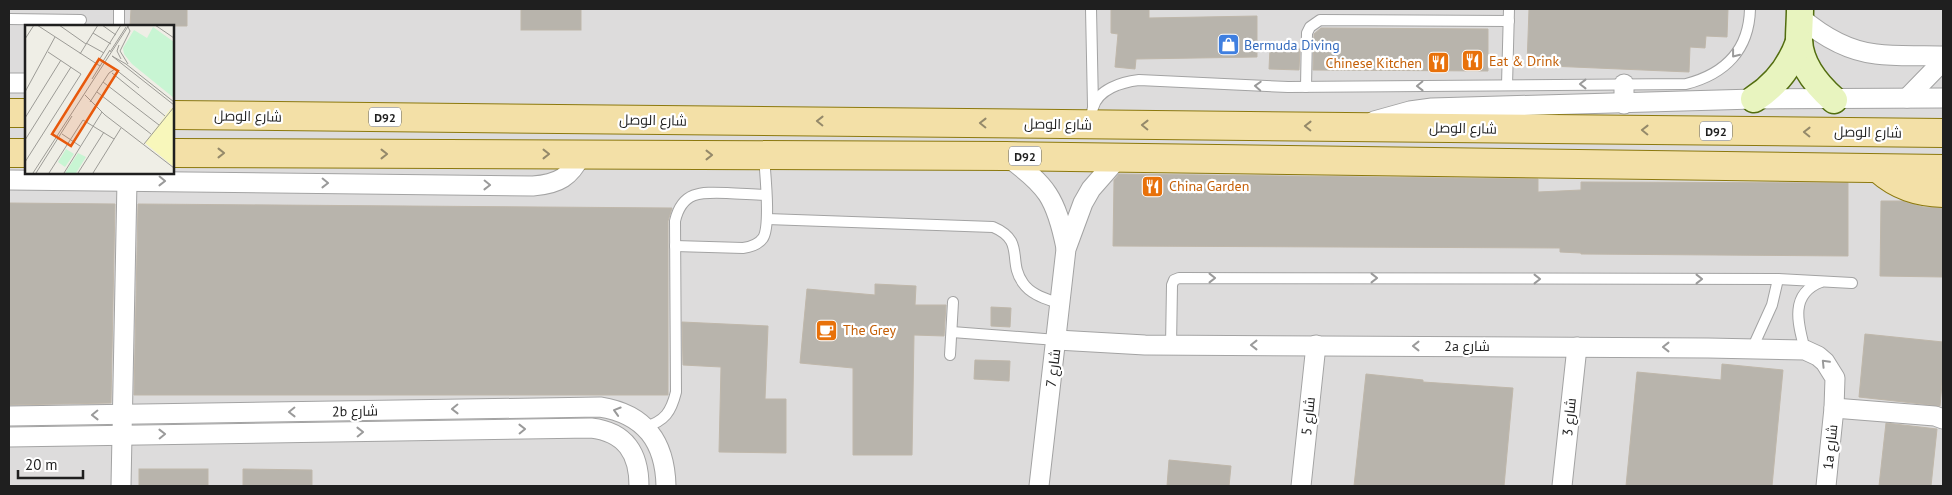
<svg xmlns="http://www.w3.org/2000/svg" width="1952" height="495" font-family="'PT Sans',Cairo,sans-serif">
<rect width="100%" height="100%" fill="#efeee6"/>
<path fill="#dddcdc" fill-rule="evenodd" d="M9 9H1943V486H9ZM26 26H172V172H26Z"/>
<g fill="#b8b4ac" stroke="#bfb7aa">
<path d="M131 9H187V26H130Z"/>
<rect x="521" y="9" width="60" height="21"/>
<path d="M1111 9H1149V18L1257 16V57L1136 59 1135 69 1115 67 1118 34 1111 33Z"/>
<path d="M1529 9H1728L1727 37 1706 36 1705 48 1690 47 1689 72 1527 65Z"/>
<path d="M1321 28 1488 29V71L1313 70 1314 34Z"/>
<path d="M1270 48 1300 49 1299 70 1269 69Z"/>
<path d="M1119 174 1538 179V192L1581 190V182L1848 183V256L1581 254V253L1560 252V248L1113 246 1114 180Z"/>
<path d="M1881 201H1902L1923 207 1943 208V277L1880 276Z"/>
<path d="M9 203 115 204 111 403 9 405Z"/>
<path d="M138 204 672 208 668 221V395H134Z"/>
<path d="M875 284 916 286 915 305H946L944 336 914 335 912 455H853V368L800 363 807 289 875 295Z"/>
<path d="M991 307 1011 308 1010 327 991 326Z"/>
<path d="M682 322 768 326 765 399H786V453L719 452 721 367 683 365Z"/>
<path d="M1865 334 1943 342V373L1940 406 1859 397Z"/>
<path d="M975 360 1010 361 1009 381 974 379Z"/>
<path d="M1722 364 1783 370 1772 486H1626L1637 372 1721 380Z"/>
<path d="M1366 374 1423 380V382L1513 388 1504 486H1354Z"/>
<path d="M1886 423 1937 429 1931 486H1879Z"/>
<path d="M1169 460 1231 466 1229 486H1167Z"/>
<rect x="139" y="469" width="69" height="17"/>
<path d="M243 469 312 470V486H243Z"/>
</g>
<g fill="none" stroke-linecap="round" stroke-linejoin="round">
<defs>
<g id="lane">
<path d="M1091 9 1093 106"/>
<path d="M9 19 81 20"/>
<path d="M119 26V9"/>
<path d="M1507 85 1509 9"/>
<path d="M1306 87 1307 33 1310 27 1320 20 1509 21"/>
<path d="M1091 124C1092 119 1091 113 1093 108 1098 89 1122 82 1139 80L1288 87 1686 84C1725 74 1749 50 1750 9"/>
<path d="M767 219 993 227C1026 241 1007 261 1023 283 1031 295 1047 299 1060 304"/>
<path d="M675 246 743 248C751 247 758 245 763 238 771 225 765 173 764 156"/>
<path d="M952 332 1057 340"/>
<path d="M1171 346 1172 285 1174 280 1179 278 1778 279 1852 283"/>
<path d="M1752 349 1772 305 1778 279"/>
<path d="M1805 350C1798 324 1789 294 1821 282"/>
<path d="M950 355 953 302"/>
<path d="M645 427C665 421 671 412 676 392L675 221C682 191 701 192 727 193 740 194 753 194 766 195"/>
</g>
<g id="street">
<path d="M1800 17C1821 35 1848 51 1876 54 1898 57 1921 55 1943 56"/>
<path d="M9 83H26"/>
<path d="M1624 84V104"/>
<path d="M1907 98 1943 61"/>
<path d="M1374 121 1410 111 1432 108 1754 99 1943 98"/>
<path d="M1006 156C1047 185 1056 198 1066 248"/>
<path d="M9 180 533 186C559 184 570 177 582 154"/>
<path d="M1057 340 1145 345 1708 348 1805 350 1818 356 1825 362 1835 378 1834 408 1826 486"/>
<path d="M1834 408 1935 416 1943 419"/>
<path d="M9 416 600 407C645 414 665 442 666 486"/>
<path d="M9 437 591 428C626 432 639 454 639 486"/>
<path d="M121 486 127 181"/>
<path d="M1039 486 1066 249 1083 203 1091 189 1119 157"/>
<path d="M1301 486 1316 345"/>
<path d="M1562 486 1577 347"/>
</g>
<g id="secondary">
<path d="M1800 9C1800 19 1799 30 1799 40 1800 64 1817 85 1834 100"/>
<path d="M1754 99C1776 85 1790 67 1799 42"/>
</g>
<g id="primary">
<path d="M9 113H26"/>
<path d="M172 115 1943 133"/>
<path d="M9 153H26"/>
<path d="M172 153 1006 156 1943 169"/>
<path d="M1879 169C1898 186 1918 192 1943 193"/>
</g>
</defs>
<use href="#lane" stroke="#a3a3a3" stroke-width="12"/>
<use href="#street" stroke="#a3a3a3" stroke-width="21"/>
<use href="#secondary" stroke="#526d0f" stroke-width="29"/>
<use href="#primary" stroke="#8c790e" stroke-width="30"/>
<use href="#lane" stroke="#fff" stroke-width="10"/>
<use href="#street" stroke="#fff" stroke-width="19"/>
<use href="#secondary" stroke="#e8f4bf" stroke-width="26"/>
<use href="#primary" stroke="#f3e0a7" stroke-width="28"/>
</g>
<defs><path id="oneway-chevron" d="M-2-3.5L2.5 0L-2 3.5" fill="none" stroke-width="1.6" stroke-linecap="round" stroke-linejoin="round" transform="scale(1.25)"/></defs>
<g stroke="#9a9a9a">
<use href="#oneway-chevron" transform="translate(1735 54) rotate(128)"/>
<use href="#oneway-chevron" transform="translate(1583 84) rotate(180)"/>
<use href="#oneway-chevron" transform="translate(1258 86) rotate(-177)"/>
<use href="#oneway-chevron" transform="translate(1420 86) rotate(179)"/>
<use href="#oneway-chevron" transform="translate(162 181) rotate(1)"/>
<use href="#oneway-chevron" transform="translate(325 183) rotate(1)"/>
<use href="#oneway-chevron" transform="translate(487 185) rotate(1)"/>
<use href="#oneway-chevron" transform="translate(1212 278)"/>
<use href="#oneway-chevron" transform="translate(1374 278)"/>
<use href="#oneway-chevron" transform="translate(1537 279)"/>
<use href="#oneway-chevron" transform="translate(1699 279)"/>
<use href="#oneway-chevron" transform="translate(1254 345) rotate(180)"/>
<use href="#oneway-chevron" transform="translate(1416 346) rotate(-180)"/>
<use href="#oneway-chevron" transform="translate(1666 347) rotate(-180)"/>
<use href="#oneway-chevron" transform="translate(1825 363) rotate(-134)"/>
<use href="#oneway-chevron" transform="translate(455 409) rotate(179)"/>
<use href="#oneway-chevron" transform="translate(617 411) rotate(-163)"/>
<use href="#oneway-chevron" transform="translate(292 412) rotate(179)"/>
<use href="#oneway-chevron" transform="translate(95 415) rotate(179)"/>
<use href="#oneway-chevron" transform="translate(522 429) rotate(-1)"/>
<use href="#oneway-chevron" transform="translate(360 432) rotate(-1)"/>
<use href="#oneway-chevron" transform="translate(162 434) rotate(-1)"/>
</g>
<g stroke="#94896a">
<use href="#oneway-chevron" transform="translate(820 121) rotate(-179)"/>
<use href="#oneway-chevron" transform="translate(983 123) rotate(-179)"/>
<use href="#oneway-chevron" transform="translate(1145 125) rotate(-179)"/>
<use href="#oneway-chevron" transform="translate(1308 126) rotate(-179)"/>
<use href="#oneway-chevron" transform="translate(1645 130) rotate(-179)"/>
<use href="#oneway-chevron" transform="translate(1807 132) rotate(-179)"/>
<use href="#oneway-chevron" transform="translate(221 153)"/>
<use href="#oneway-chevron" transform="translate(384 154)"/>
<use href="#oneway-chevron" transform="translate(546 154)"/>
<use href="#oneway-chevron" transform="translate(709 155)"/>
</g>
<defs>
<symbol id="shop-square" viewBox="-11 -11 22 22"><rect x="-9" y="-9" width="18" height="18" rx="4" fill="#3f7fe0" stroke="#fff"/><path d="M-5-2.5h2.3a2.7 3.5 0 0 1 5.4 0H5L5.5 6h-11ZM-1.5-2.5h3a1.5 2.3 0 0 0-3 0Z" fill="#fff"/></symbol>
<symbol id="restaurant-square" viewBox="-11 -11 22 22"><rect x="-9" y="-9" width="18" height="18" rx="4" fill="#e8710a" stroke="#fff"/><path d="M-5-6h1v4h1v-4h1v4h1v-4h1v5L-1.5 .5V6h-2V.5L-5-1ZM5-6V6H3V1.5H1.5Q1.5-4 5-6Z" fill="#fff"/></symbol>
<symbol id="cafe-square" viewBox="-11 -11 22 22"><rect x="-9" y="-9" width="18" height="18" rx="4" fill="#e8710a" stroke="#fff"/><path d="M-5.5-4.5H6V0H3Q3 3.5 0 3.5H-2.5Q-5.5 3.5-5.5 0ZM3-3.2v2h1.7v-2ZM-6 4.5H4V6H-6Z" fill="#fff"/></symbol>
</defs>
<g fill-rule="evenodd">
<use href="#shop-square" x="1216" y="32" width="25" height="25"/>
<use href="#restaurant-square" x="1460" y="48" width="25" height="25"/>
<use href="#restaurant-square" x="1426" y="50" width="25" height="25"/>
<use href="#restaurant-square" x="1140" y="174" width="25" height="25"/>
<use href="#cafe-square" x="814" y="318" width="25" height="25"/>
</g>
<g text-anchor="middle" dominant-baseline="central" stroke-width="4.5" stroke-linejoin="round" paint-order="stroke">
<g fill="#fff" stroke="#626262" stroke-width="1">
<rect x="369" y="107.5" width="32" height="19" rx="4"/>
<rect x="1700" y="121.5" width="32" height="19" rx="4"/>
<rect x="1009" y="146.5" width="32" height="19" rx="4"/>
</g>
<g font-size="12" font-weight="bold" fill="#1f1f1f">
<text x="385" y="117">D92</text>
<text x="1716" y="131">D92</text>
<text x="1025" y="156">D92</text>
</g>
<g font-size="14" fill="#366cbe" stroke="#fff" text-anchor="start">
<text x="1244" y="45">Bermuda Diving</text>
</g>
<g font-size="14" fill="#c56008" stroke="#fff" text-anchor="start">
<text x="1489" y="61">Eat &amp; Drink</text>
<text x="1422" y="63" text-anchor="end">Chinese Kitchen</text>
<text x="1169" y="186">China Garden</text>
<text x="843" y="330">The Grey</text>
</g>
<g font-size="14" fill="#1f1f1f" stroke="#fff">
<text transform="translate(248 116) rotate(1)">شارع الوصل</text>
<text transform="translate(653 120) rotate(1)">شارع الوصل</text>
<text transform="translate(1058 124) rotate(1)">شارع الوصل</text>
<text transform="translate(1463 128) rotate(1)">شارع الوصل</text>
<text transform="translate(1868 132) rotate(1)">شارع الوصل</text>
<text x="1467" y="346">2a شارع</text>
<text transform="translate(1053 368) rotate(-83)">شارع 7</text>
<text transform="translate(355 411) rotate(-1)">2b شارع</text>
<text transform="translate(1308 416) rotate(-84)">شارع 5</text>
<text transform="translate(1569 417) rotate(-84)">شارع 3</text>
<text transform="translate(1830 447) rotate(-84)">1a شارع</text>
</g>
</g>
<g transform="translate(25 25)">
<rect width="149" height="149" fill="#efeee6"/>
<path d="M146 83H149V142L120 118Z" fill="#f8f7bb"/>
<path d="M128 2 149 17V73L107 39 99 29 98 23 109 5 122 13ZM41 124 49 129 40 142 33 137ZM53 128 61 132 51 148H40Z" fill="#c8f5d3"/>
<path fill="none" stroke="#9c9b96" stroke-width="1" d="M12 0 75 41M34 0 61 19M77 0 91 10M102 0 105 6 95 26 103 39M130 0 149 13M68 8 86 19M0 14 9 0M61 18 79 28M94 20 92 26 96 34M85 27 101 2M55 29 73 0M101 39 87 31 149 80M101 39 149 77M71 40 96 0M87 48 140 91M67 54 85 25M78 57 134 100M0 67 30 12M72 67 126 109M60 70 80 90 149 143M65 77 84 48 90 44 114 63M0 93 36 35M37 109 55 121M0 115 46 42M119 119 149 82M0 137 56 49 23 27M8 148 104 0M11 148 47 91M24 148 58 95 89 114M39 148 77 87M53 148 79 107M68 148 96 103"/>
<path fill="#e8590c" fill-opacity="0.15" stroke="#e8590c" stroke-width="2.5" d="M74 34 93 46 46 121 27 109Z"/>
<rect width="149" height="149" fill="none" stroke="#1f1f1f" stroke-width="2.5"/>
</g>
<rect width="1952" height="495" fill="none" stroke="#1f1f1f" stroke-width="20"/>
<path d="M18 470v8h65v-8" fill="none" stroke="#1f1f1f" stroke-width="2.5"/>
<text x="25" y="470" font-size="15" fill="#1f1f1f" stroke="#ffffff" stroke-width="4" paint-order="stroke">20 m</text>
</svg>
